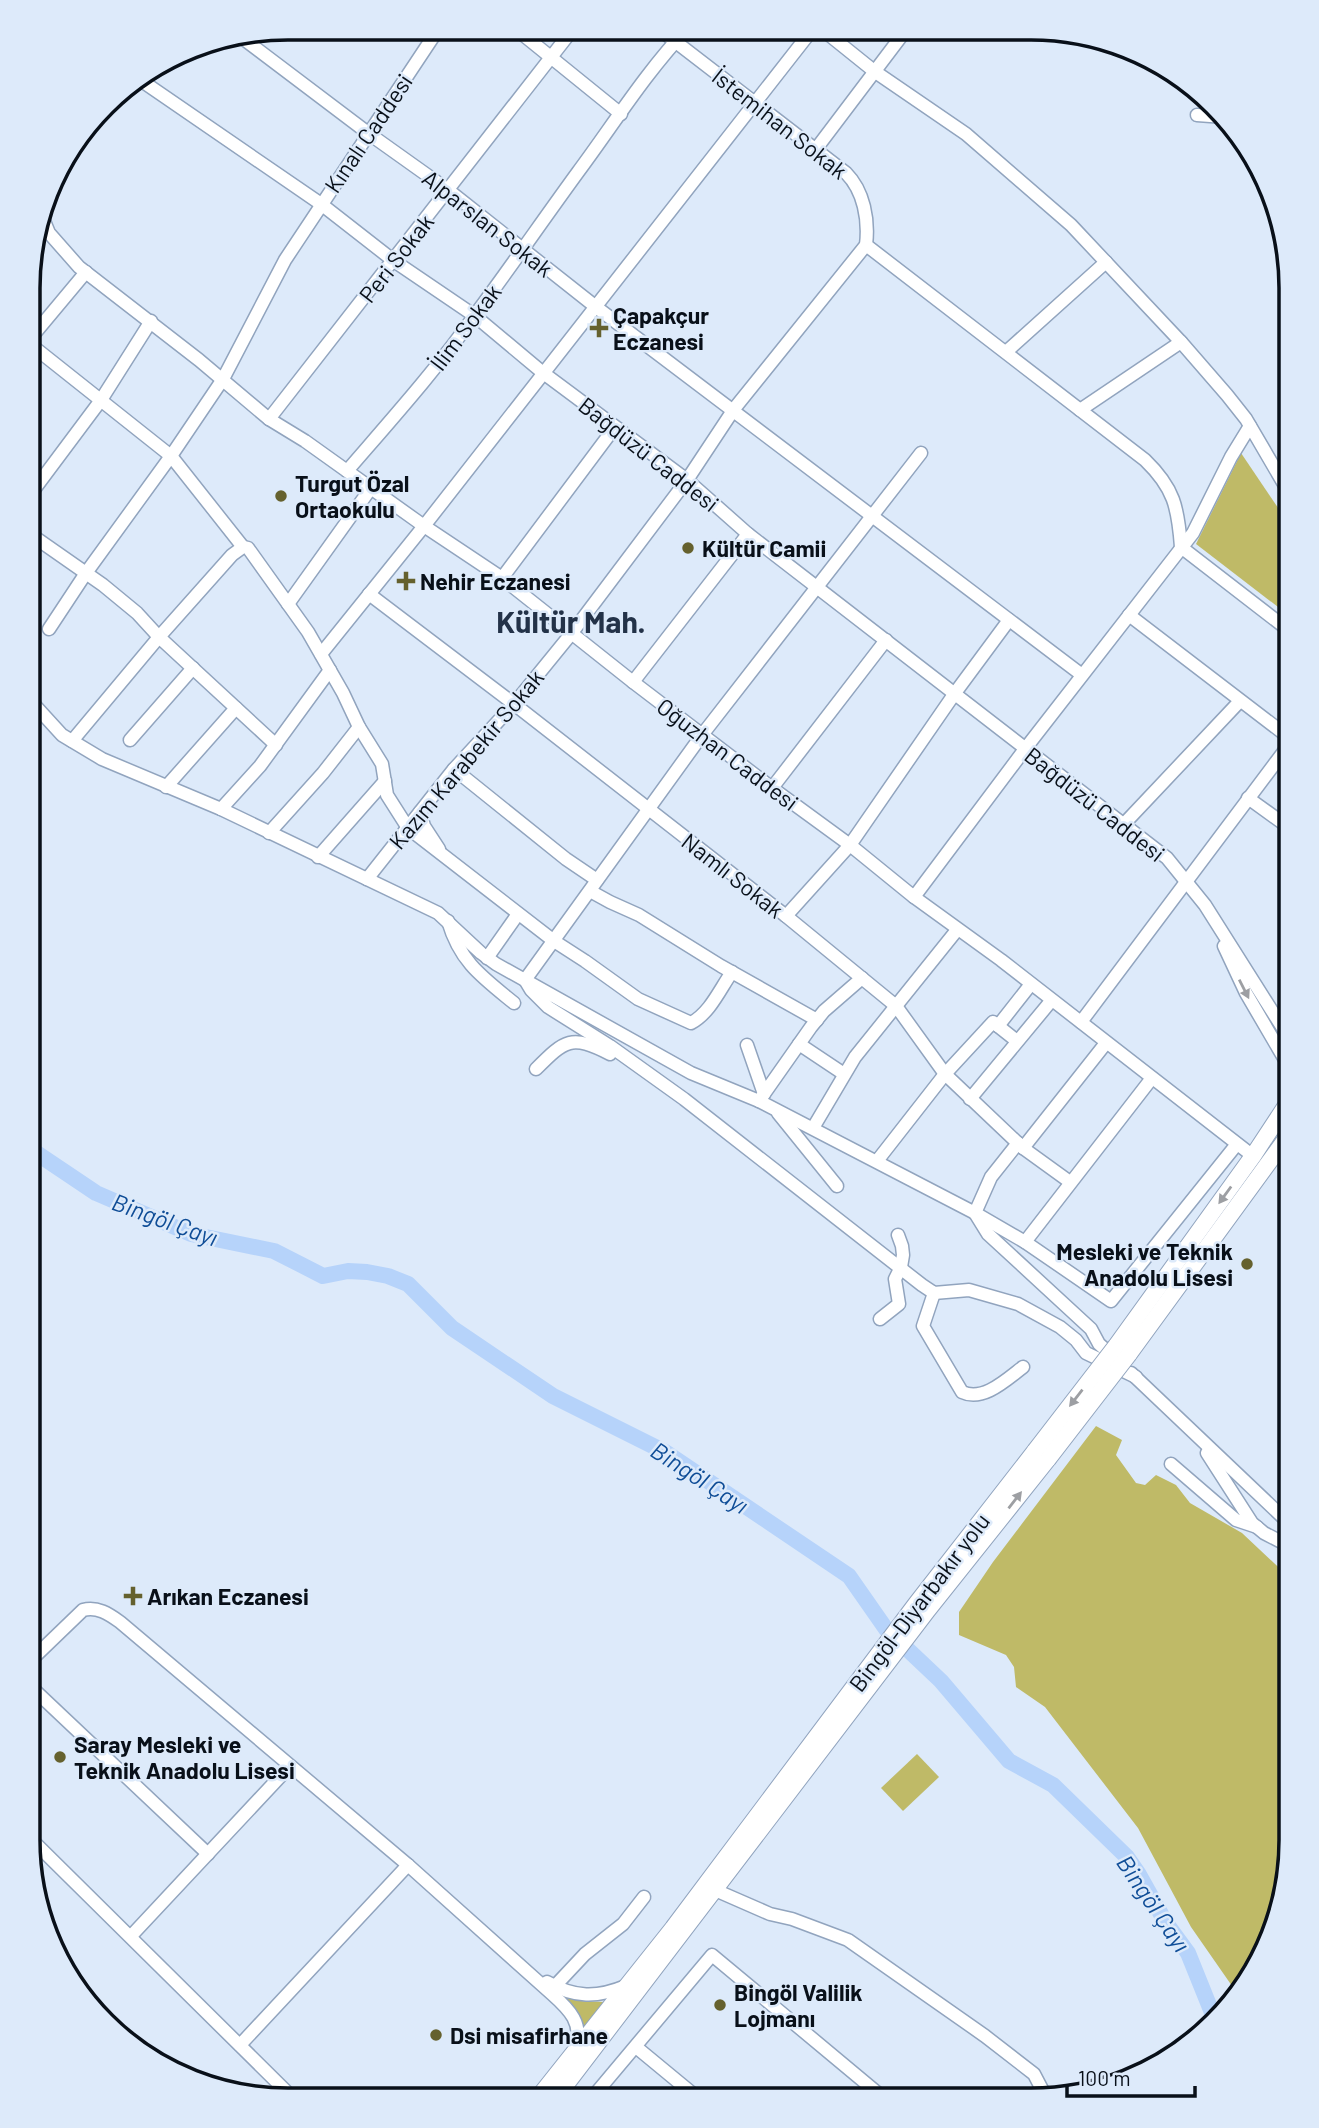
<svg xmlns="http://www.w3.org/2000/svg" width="1319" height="2128" font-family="Barlow,sans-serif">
<rect width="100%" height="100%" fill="#ddeafa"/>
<g fill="#bfba67">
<path d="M1241 453 1291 527V617L1196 544Z"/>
<path d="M1096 1426 1122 1440 1116 1455 1136 1483 1145 1485 1156 1475 1176 1485 1190 1503 1242 1533 1291 1579 1290 1857 1271 1939 1239 1996 1191 1927 1138 1828 1045 1707 1016 1687 1014 1667 1006 1655 959 1635V1612L993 1562Z"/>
<path d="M917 1754 939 1777 903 1811 881 1788Z"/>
<path d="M562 1995 580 2001 606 2002 583 2032Z"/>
</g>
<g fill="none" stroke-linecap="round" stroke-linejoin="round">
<path stroke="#b6d3fa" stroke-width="16" d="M29 1148 96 1193 191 1234 274 1251 323 1276 348 1271 367 1272 388 1276 408 1284 452 1328 553 1396 665 1452 849 1576 886 1629 941 1681 1009 1761 1053 1785 1127 1857 1138 1873 1166 1923 1188 1953 1215 2020"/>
<defs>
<g id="minor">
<path d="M516 29 621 114"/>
<path d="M823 30 874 71 966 134 1071 225 1181 342 1227 395 1246 419 1291 496"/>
<path d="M241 37 368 133 448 190 596 307 1082 675"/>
<path d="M139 79 321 204 394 261 475 316 542 372 687 480 748 534 1167 858 1205 905 1291 1041"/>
<path d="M1197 115 1224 117"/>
<path d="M816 149 906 30"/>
<path d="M42 216 49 233 79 267 199 360 269 419 305 441 424 526 502 578 633 682 772 788 850 845 914 897 1001 960 1253 1156"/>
<path d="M866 245 1145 460C1174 488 1178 507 1181 547L1291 632"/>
<path d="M30 339 86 272"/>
<path d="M30 344 171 456 243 547"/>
<path d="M1006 352 1106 262"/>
<path d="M1080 410 1181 342"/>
<path d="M269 419 573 29"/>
<path d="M921 453 702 735 525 980 531 990 548 1007 610 1046 684 1099 922 1285 934 1293 969 1290 1018 1304 1060 1327 1076 1340 1086 1353 1136 1377"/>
<path d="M347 471C391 420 436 370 475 315 510 268 543 220 578 172 613 125 646 72 687 29"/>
<path d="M30 495 101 400 151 321"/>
<path d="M30 534 103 585 137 613 159 637 276 745"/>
<path d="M502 578 615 427"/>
<path d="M369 594 514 704 786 916 896 1006 945 1074 1023 1148 1070 1182"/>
<path d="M288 604 371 488"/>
<path d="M1129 615 1291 739"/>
<path d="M49 629 86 573 171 456 223 379 285 260 439 28"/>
<path d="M321 654 424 526 812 30"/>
<path d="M633 682 748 534"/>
<path d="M30 700 62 735 102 759 221 809 438 913 481 953 496 964 691 1073 759 1101 975 1213 1025 1242 1111 1301 1237 1144"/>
<path d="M130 740 193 668"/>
<path d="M72 741 159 637 232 555 243 547 248 548 308 632 343 693 359 727 382 764 387 795 408 828 554 941 585 961 638 999 691 1023C710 1013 720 989 732 972"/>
<path d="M454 769 566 859 597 880"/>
<path d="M166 787 236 708"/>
<path d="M772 788 886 640"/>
<path d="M1248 798 1291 829"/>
<path d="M221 809 260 766 330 670"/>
<path d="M420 812 424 826 439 849"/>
<path d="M1123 825 1240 701"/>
<path d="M269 833 323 773 359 727"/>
<path d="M318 857 385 781"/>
<path d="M367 879 454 769 514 704 571 634 687 480 734 409 866 245C869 220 864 191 846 173L659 29"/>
<path d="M590 891 610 902 639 915 721 966 817 1020"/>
<path d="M914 897 1025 749 1193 533 1231 457 1250 426"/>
<path d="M786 916 850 845 955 693 1009 620"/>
<path d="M448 921C460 962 482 977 514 1003"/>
<path d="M1224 946 1246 993 1291 1070"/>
<path d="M487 958 518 914"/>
<path d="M1081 1022 1291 742"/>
<path d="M998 1026 1031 984"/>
<path d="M799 1044 844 1074"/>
<path d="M747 1045 764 1094"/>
<path d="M536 1069C565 1040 571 1034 610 1054"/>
<path d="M970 1099 1051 1001"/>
<path d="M759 1101 811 1027 824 1011 862 978"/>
<path d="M778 1113 837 1186"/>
<path d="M813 1128 855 1057 957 930"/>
<path d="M1018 1143 991 1177 975 1213 988 1234 1091 1329 1099 1344 1115 1358"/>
<path d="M1023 1148 1106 1043"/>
<path d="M877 1161 945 1074 993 1022 1017 1041"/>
<path d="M1025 1242 1152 1078"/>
<path d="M934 1293 923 1326 962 1392C983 1402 1006 1380 1023 1367"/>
<path d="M880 1319 899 1304 895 1279 901 1267 903 1255 902 1246 898 1235"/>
<path d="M1131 1373 1291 1525"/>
<path d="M1207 1453 1252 1523 1264 1533 1291 1547"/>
<path d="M1171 1464 1236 1520 1257 1527"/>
<path d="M28 1663 83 1610C97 1606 109 1614 120 1622L408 1865 552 1994C570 2010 583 2023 576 2049"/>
<path d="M28 1684 208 1854"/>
<path d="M28 1836 293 2098"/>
<path d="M715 1890 770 1914 792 1919 848 1940 985 2036 1034 2074 1046 2097"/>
<path d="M131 1936 290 1766"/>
<path d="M547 1982C575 1998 597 1998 626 1986"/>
<path d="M555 1986 585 1954 623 1924 644 1897"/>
<path d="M240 2045 408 1865"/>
<path d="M636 2047 699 2099"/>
<path d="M591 2099 712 1955 886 2100"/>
</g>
<g id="major">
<path d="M1116 1346 1253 1156 1291 1098"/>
<path d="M1129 1354 1291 1132"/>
<path d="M537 2099 673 1928 916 1604 1035 1451"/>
<path d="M555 2099 927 1611 1048 1459"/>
</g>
</defs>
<use href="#minor" stroke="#91a4be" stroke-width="15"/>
<use href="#major" stroke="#91a4be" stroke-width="18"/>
<use href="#minor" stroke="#fff" stroke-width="12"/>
<use href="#major" stroke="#fff" stroke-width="16"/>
<defs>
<g id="major-bridge">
<path d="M1035 1451 1116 1346"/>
<path d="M1048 1459 1129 1354"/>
</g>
</defs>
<use href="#major-bridge" stroke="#91a4be" stroke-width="18" stroke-linecap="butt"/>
<use href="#major-bridge" stroke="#fff" stroke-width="16"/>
</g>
<defs><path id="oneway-solid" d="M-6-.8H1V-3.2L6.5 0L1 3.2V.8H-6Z" transform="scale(1.75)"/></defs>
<g fill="#9d9fa3">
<use href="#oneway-solid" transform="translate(1244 989) rotate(63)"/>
<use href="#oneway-solid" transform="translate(1225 1195) rotate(126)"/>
<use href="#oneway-solid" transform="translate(1076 1398) rotate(128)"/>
<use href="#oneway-solid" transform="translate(1015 1500) rotate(-52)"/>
</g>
<g fill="#65612e" stroke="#ddeafa" stroke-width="2.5">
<path d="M595.5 317.5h7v7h7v7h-7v7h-7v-7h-7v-7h7z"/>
<circle cx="281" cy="496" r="7"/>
<circle cx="688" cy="548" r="7"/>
<path d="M402.5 570.5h7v7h7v7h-7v7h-7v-7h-7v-7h7z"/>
<circle cx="1247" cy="1264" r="7"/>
<path d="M129.5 1585.5h7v7h7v7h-7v7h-7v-7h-7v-7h7z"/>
<circle cx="60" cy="1757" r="7"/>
<circle cx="720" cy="2005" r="7"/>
<circle cx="436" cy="2035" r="7"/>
</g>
<g text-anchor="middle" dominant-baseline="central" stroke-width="5" stroke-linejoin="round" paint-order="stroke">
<g font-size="23" fill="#091019" stroke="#ddeafa">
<text transform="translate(780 123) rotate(38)">İstemihan Sokak</text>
<text transform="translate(368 133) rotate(-56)">Kınalı Caddesi</text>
<text transform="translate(488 223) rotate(38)">Alparslan Sokak</text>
<text transform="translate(396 258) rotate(-52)">Peri Sokak</text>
<text transform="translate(465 327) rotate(-53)">İlim Sokak</text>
<text transform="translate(649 454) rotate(38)">Bağdüzü Caddesi</text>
<text transform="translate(728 754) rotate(37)">Oğuzhan Caddesi</text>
<text transform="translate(466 759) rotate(-50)">Kazım Karabekir Sokak</text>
<text transform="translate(1095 804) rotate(38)">Bağdüzü Caddesi</text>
<text transform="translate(733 875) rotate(38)">Namlı Sokak</text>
<text transform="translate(919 1602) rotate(-53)">Bingöl-Diyarbakır yolu</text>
</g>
<g font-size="23" font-weight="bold" fill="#091019" stroke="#ddeafa" text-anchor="start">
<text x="613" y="315">Çapakçur<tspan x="613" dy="26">Eczanesi</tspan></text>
<text x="295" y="483">Turgut Özal<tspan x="295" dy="26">Ortaokulu</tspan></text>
<text x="702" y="548">Kültür Camii</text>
<text x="420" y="581">Nehir Eczanesi</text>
<text x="1233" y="1251" text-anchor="end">Mesleki ve Teknik<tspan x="1233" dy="26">Anadolu Lisesi</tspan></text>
<text x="147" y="1596">Arıkan Eczanesi</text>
<text x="74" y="1744">Saray Mesleki ve<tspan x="74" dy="26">Teknik Anadolu Lisesi</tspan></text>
<text x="734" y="1992">Bingöl Valilik<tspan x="734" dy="26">Lojmanı</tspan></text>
<text x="450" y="2035">Dsi misafirhane</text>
</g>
<g font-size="24" font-style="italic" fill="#0f4d97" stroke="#ddeafa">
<text transform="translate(165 1219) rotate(20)">Bingöl Çayı</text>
<text transform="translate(700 1477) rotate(33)">Bingöl Çayı</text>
<text transform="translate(1154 1903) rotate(56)">Bingöl Çayı</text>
</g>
<g font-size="30" font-weight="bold" fill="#233248" stroke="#ddeafa">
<text x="571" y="621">Kültür Mah.</text>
</g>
</g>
<path d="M0 0H1319V2128H0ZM288 40H1031A248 248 0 0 1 1279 288V1840A248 248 0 0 1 1031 2088H288A248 248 0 0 1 40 1840V288A248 248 0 0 1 288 40Z" fill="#ddeafa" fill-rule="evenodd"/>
<path fill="none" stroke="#091019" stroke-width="3.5" d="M288 40H1031A248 248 0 0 1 1279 288V1840A248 248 0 0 1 1031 2088H288A248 248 0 0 1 40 1840V288A248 248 0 0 1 288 40Z"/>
<path d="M1067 2086v10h128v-10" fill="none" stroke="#091019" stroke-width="3.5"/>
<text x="1078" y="2086" font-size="21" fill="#091019" stroke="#ddeafa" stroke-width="5" paint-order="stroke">100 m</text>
</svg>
